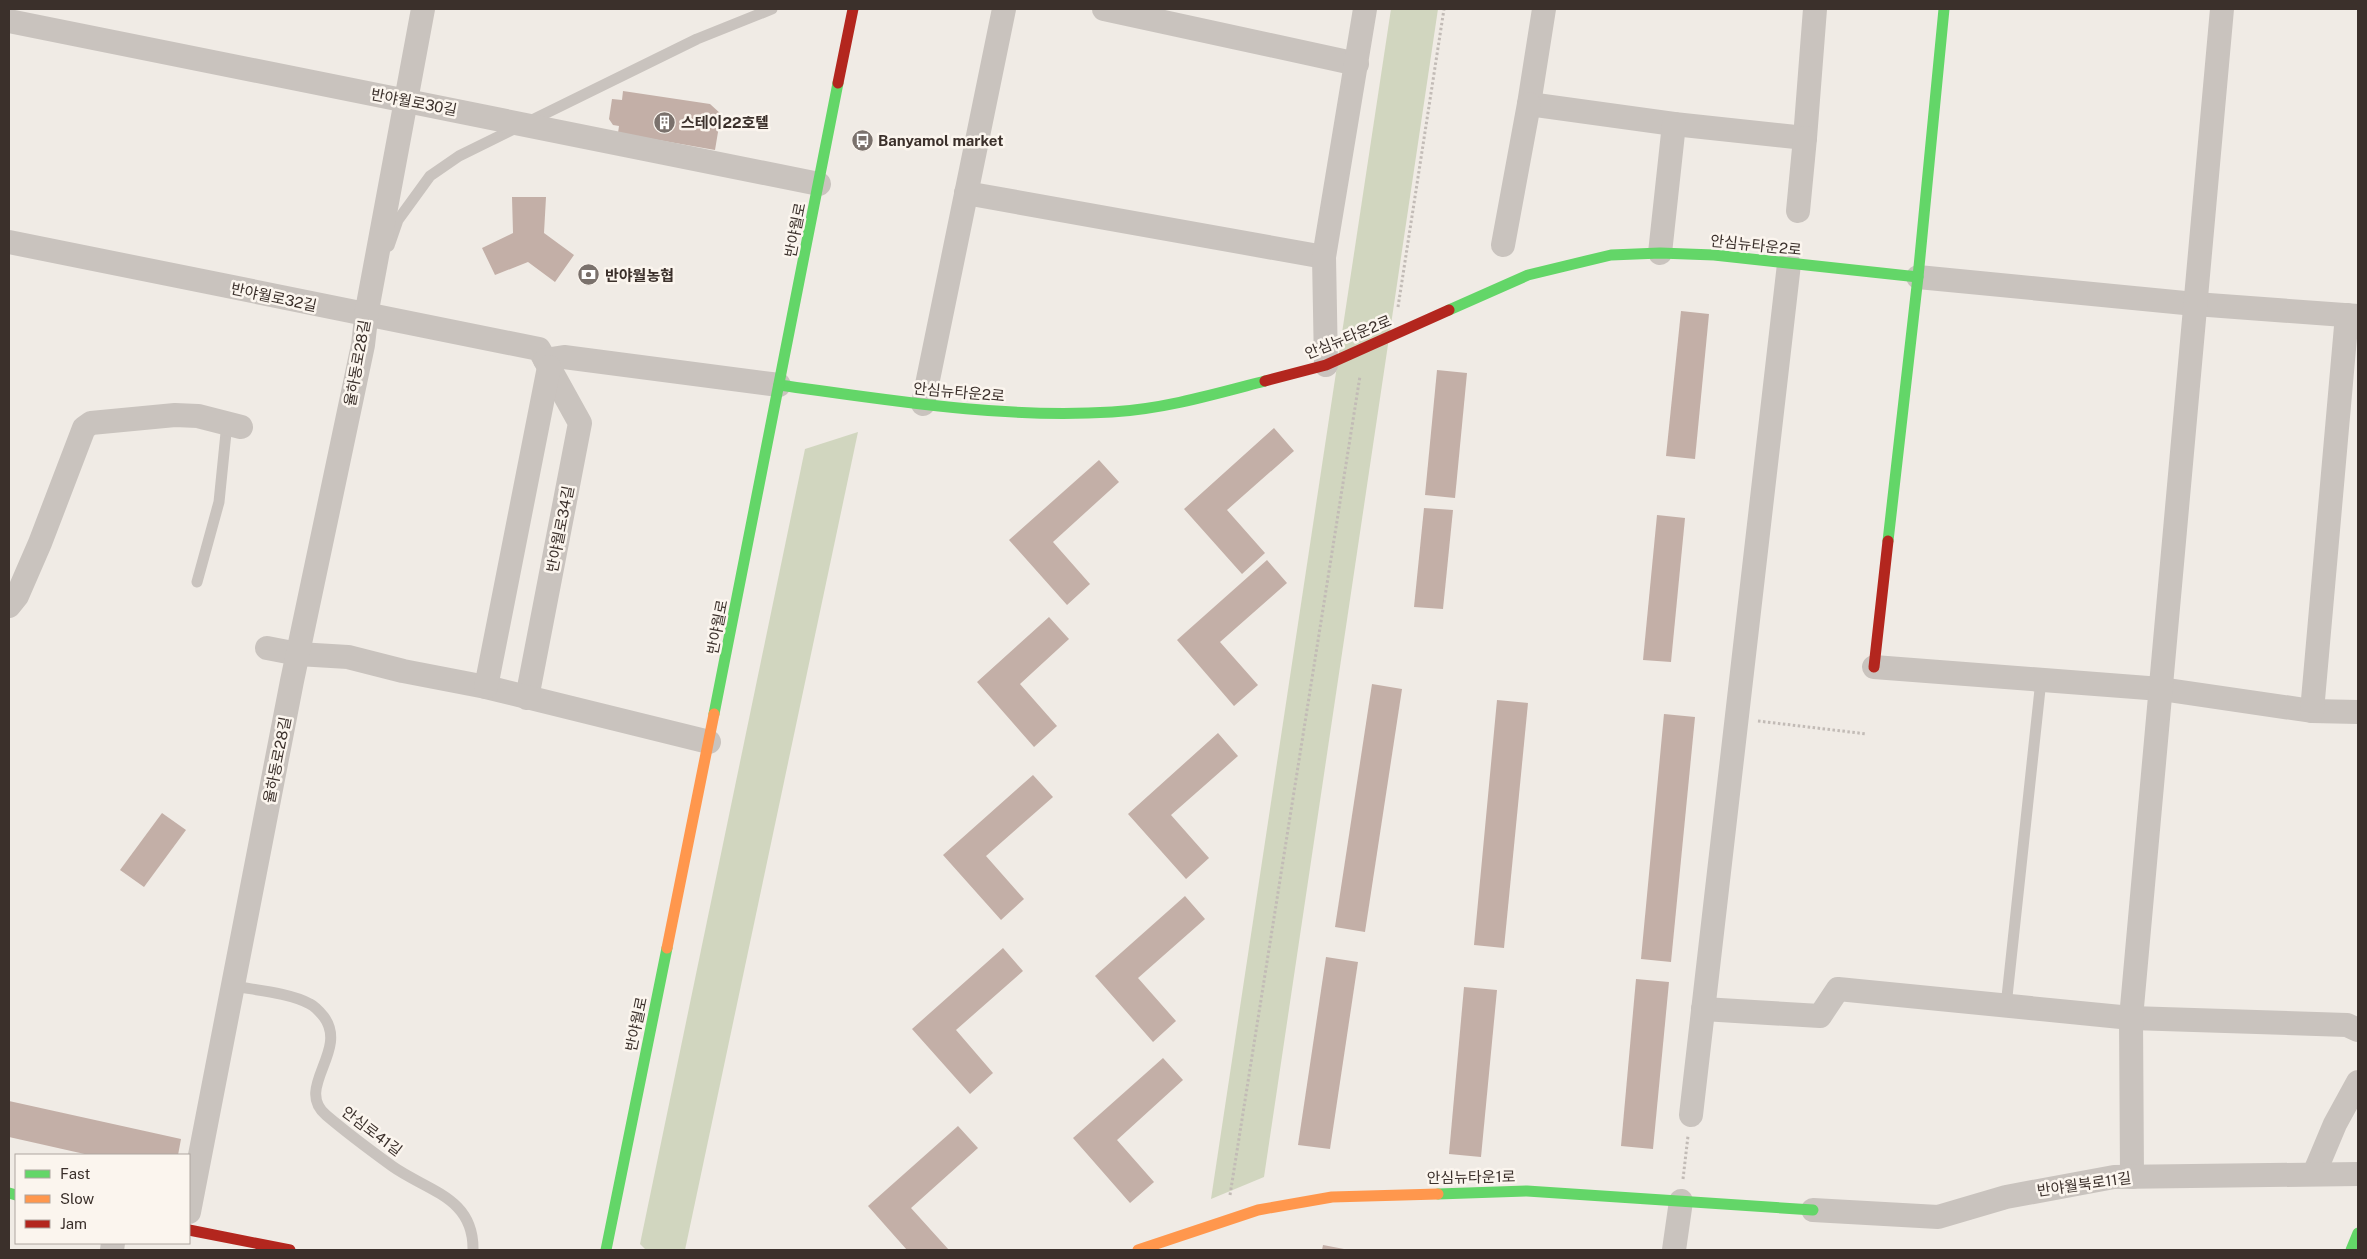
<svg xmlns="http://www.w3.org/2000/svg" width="2367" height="1259" font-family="'Public Sans','Noto Sans KR',sans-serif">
<rect width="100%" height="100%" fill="#f0ebe5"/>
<g fill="#d1d6bf">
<path d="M1391 9H1438L1264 1177 1211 1199Z"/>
<path d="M858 432 685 1250H646L640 1244 805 449Z"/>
</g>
<g fill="#c3afa7">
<path d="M623 91 710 104 721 114 715 150 618 133 619 126 613 125 609 119 612 99 622 100Z"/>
<path d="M512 197H546L544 233 574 255 555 282 528 262 495 275 482 248 513 233Z"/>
<path d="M1681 311 1709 314 1695 459 1666 456Z"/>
<path d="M1437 370 1467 373 1455 498 1425 495Z"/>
<path d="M1274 428 1294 451 1227 510 1265 553 1242 574 1184 509Z"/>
<path d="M1099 460 1119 482 1053 542 1090 584 1067 605 1009 540Z"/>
<path d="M1424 508 1453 510 1443 609 1414 607Z"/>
<path d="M1657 515 1685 518 1671 662 1643 660Z"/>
<path d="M1267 560 1287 583 1220 642 1258 685 1234 706 1177 640Z"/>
<path d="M1049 617 1069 639 1020 684 1057 726 1034 747 977 682Z"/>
<path d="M1372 684 1402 689 1365 932 1335 927Z"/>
<path d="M1497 700 1528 703 1504 948 1474 945Z"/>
<path d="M1664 714 1695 717 1671 962 1641 959Z"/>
<path d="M1218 733 1238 756 1171 815 1209 858 1186 879 1128 814Z"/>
<path d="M1033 775 1053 797 986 856 1024 899 1001 920 943 855Z"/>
<path d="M162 813 186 830 144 887 120 870Z"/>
<path d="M1185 896 1205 919 1138 978 1176 1021 1153 1042 1095 976Z"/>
<path d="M1003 948 1023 971 956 1030 993 1073 970 1094 912 1029Z"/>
<path d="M1326 957 1358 962 1330 1149 1298 1145Z"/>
<path d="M1636 979 1669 982 1653 1149 1621 1146Z"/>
<path d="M1464 987 1497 990 1481 1157 1449 1154Z"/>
<path d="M1163 1058 1183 1080 1117 1140 1154 1182 1130 1203 1073 1138Z"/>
<path d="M9 1101 181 1139 178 1155H89L9 1137Z"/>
<path d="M958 1126 978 1148 911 1208 949 1250H907L868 1206Z"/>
<path d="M1323 1245 1344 1249V1250H1322Z"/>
</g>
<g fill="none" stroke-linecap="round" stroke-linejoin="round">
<g stroke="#c2bbb6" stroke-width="3" stroke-dasharray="2.5 2.5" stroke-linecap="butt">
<path d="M1398 307 1444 9"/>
<path d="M1758 721 1867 734"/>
<path d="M1683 1179 1688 1136"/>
<path d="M1230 1195 1360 376"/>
</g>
<g stroke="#c9c3be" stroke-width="11">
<path d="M389 246 398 220 430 176 459 156 697 39 772 9"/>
<path d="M197 582 219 502 227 423"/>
<path d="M233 986C255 990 291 993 310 1004 316 1007 320 1012 324 1017 349 1051 294 1088 326 1115 347 1133 370 1150 392 1166 427 1191 474 1197 473 1250"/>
<path d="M2006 1006 2041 680"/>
</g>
<g stroke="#c9c3be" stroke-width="24">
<path d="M1104 9 1357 64"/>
<path d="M1544 9 1529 104 1674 124 1805 138 1815 9"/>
<path d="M9 21 819 184"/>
<path d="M966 193 1324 257"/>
<path d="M1798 211 1805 138"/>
<path d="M9 242 539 349 580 423 527 698"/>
<path d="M1503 245 1529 104"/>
<path d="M1660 253 1674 124"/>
<path d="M1918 277 2195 304 2358 316"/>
<path d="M545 360 564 357 779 385"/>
<path d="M1326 365 1324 257 1365 9"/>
<path d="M923 404 1004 9"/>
<path d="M9 606 17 596 40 543 84 428 91 423 175 415 198 416 241 427"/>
<path d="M267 648 298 654 348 657 403 671 486 687 709 742"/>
<path d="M1874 667 2161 689 2312 711 2358 712"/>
<path d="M486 687 549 367"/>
<path d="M2312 711 2347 315"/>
<path d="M1703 1009 1820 1016 1838 989 2131 1018 2347 1025 2358 1030"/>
<path d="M1691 1115 1789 264"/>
<path d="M2314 1174 2335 1124 2358 1082"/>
<path d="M2132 1177 2131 1018 2222 9"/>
<path d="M1813 1210 1938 1217 2006 1197 2114 1177 2358 1174"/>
<path d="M189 1212 292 681 363 345 367 310 423 9"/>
<path d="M112 1250 113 1243"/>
<path d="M1674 1250 1681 1201"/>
</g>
<g stroke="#63d668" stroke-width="11">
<path d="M1449 310 1528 275 1611 255 1660 253 1714 255 1918 277"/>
<path d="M779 385C889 400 1001 419 1112 412 1164 409 1215 394 1265 381"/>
<path d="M1888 541 1918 277 1944 9"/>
<path d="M714 714 838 83"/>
<path d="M9 1193 16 1195"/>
<path d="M1438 1194 1527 1191 1813 1210"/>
<path d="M606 1250 667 948"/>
<path d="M2351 1250 2358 1233"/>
</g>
<g stroke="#ff974d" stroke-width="11">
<path d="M667 948 714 714"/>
<path d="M1138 1250 1258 1210 1332 1197 1438 1194"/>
</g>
<g stroke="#b3261e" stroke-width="11">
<path d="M838 83 853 9"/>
<path d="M1265 381 1326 365 1449 310"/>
<path d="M1874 667 1888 541"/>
<path d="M189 1230 290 1250"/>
</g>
</g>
<defs>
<symbol id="building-disc" viewBox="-11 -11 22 22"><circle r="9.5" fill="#7a716c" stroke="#fbf5ee"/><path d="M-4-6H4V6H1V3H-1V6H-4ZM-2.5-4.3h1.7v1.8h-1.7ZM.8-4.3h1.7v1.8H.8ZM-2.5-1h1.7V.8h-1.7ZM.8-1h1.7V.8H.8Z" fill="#fff"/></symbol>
<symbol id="bus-disc" viewBox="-11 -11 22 22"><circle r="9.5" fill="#7a716c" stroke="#fbf5ee"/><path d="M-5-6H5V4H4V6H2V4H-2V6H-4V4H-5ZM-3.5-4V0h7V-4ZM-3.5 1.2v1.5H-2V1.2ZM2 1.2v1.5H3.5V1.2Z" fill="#fff"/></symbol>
<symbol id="bank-disc" viewBox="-11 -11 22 22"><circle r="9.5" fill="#7a716c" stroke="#fbf5ee"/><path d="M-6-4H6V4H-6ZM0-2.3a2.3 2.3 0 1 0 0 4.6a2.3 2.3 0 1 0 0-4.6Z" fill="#fff"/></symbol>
</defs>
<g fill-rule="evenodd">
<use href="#building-disc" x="652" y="110" width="25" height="25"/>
<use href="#bus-disc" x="850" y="128" width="25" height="25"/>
<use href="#bank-disc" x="576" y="262" width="25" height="25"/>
</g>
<g text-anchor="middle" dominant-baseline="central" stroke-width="5" stroke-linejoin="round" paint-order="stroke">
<g font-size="15" fill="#3b302b" stroke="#fbf5ee">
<text transform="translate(414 102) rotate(11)">반야월로30길</text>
<text transform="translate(795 230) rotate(-79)">반야월로</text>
<text transform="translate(1756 245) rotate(6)">안심뉴타운2로</text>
<text transform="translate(274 297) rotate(12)">반야월로32길</text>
<text transform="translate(1348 337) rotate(-22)">안심뉴타운2로</text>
<text transform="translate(357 363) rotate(-80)">율하동로28길</text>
<text transform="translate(959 392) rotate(5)">안심뉴타운2로</text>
<text transform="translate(560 529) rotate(-79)">반야월로34길</text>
<text transform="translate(717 627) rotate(-79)">반야월로</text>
<text transform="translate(277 760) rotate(-79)">율하동로28길</text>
<text transform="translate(636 1024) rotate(-78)">반야월로</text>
<text transform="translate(372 1131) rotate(37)">안심로41길</text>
<text transform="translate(1471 1177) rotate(-1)">안심뉴타운1로</text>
<text transform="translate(2084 1184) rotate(-8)">반야월북로11길</text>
</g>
<g font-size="15" font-weight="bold" fill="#3b302b" stroke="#fbf5ee" text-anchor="start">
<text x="681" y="122">스테이22호텔</text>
<text x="878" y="140">Banyamol market</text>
<text x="605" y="275">반야월농협</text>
</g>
</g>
<rect width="2367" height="1259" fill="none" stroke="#3b302b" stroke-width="20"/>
<rect x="15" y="1154" width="175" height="90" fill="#fbf5ee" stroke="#aea6a0"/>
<rect x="25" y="1170" width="25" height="8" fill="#63d668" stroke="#aea6a0"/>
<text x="60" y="1179" font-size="15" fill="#3b302b">Fast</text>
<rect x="25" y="1195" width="25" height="8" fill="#ff974d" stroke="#aea6a0"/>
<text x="60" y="1204" font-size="15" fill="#3b302b">Slow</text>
<rect x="25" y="1220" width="25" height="8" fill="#b3261e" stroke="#aea6a0"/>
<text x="60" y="1229" font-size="15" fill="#3b302b">Jam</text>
</svg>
